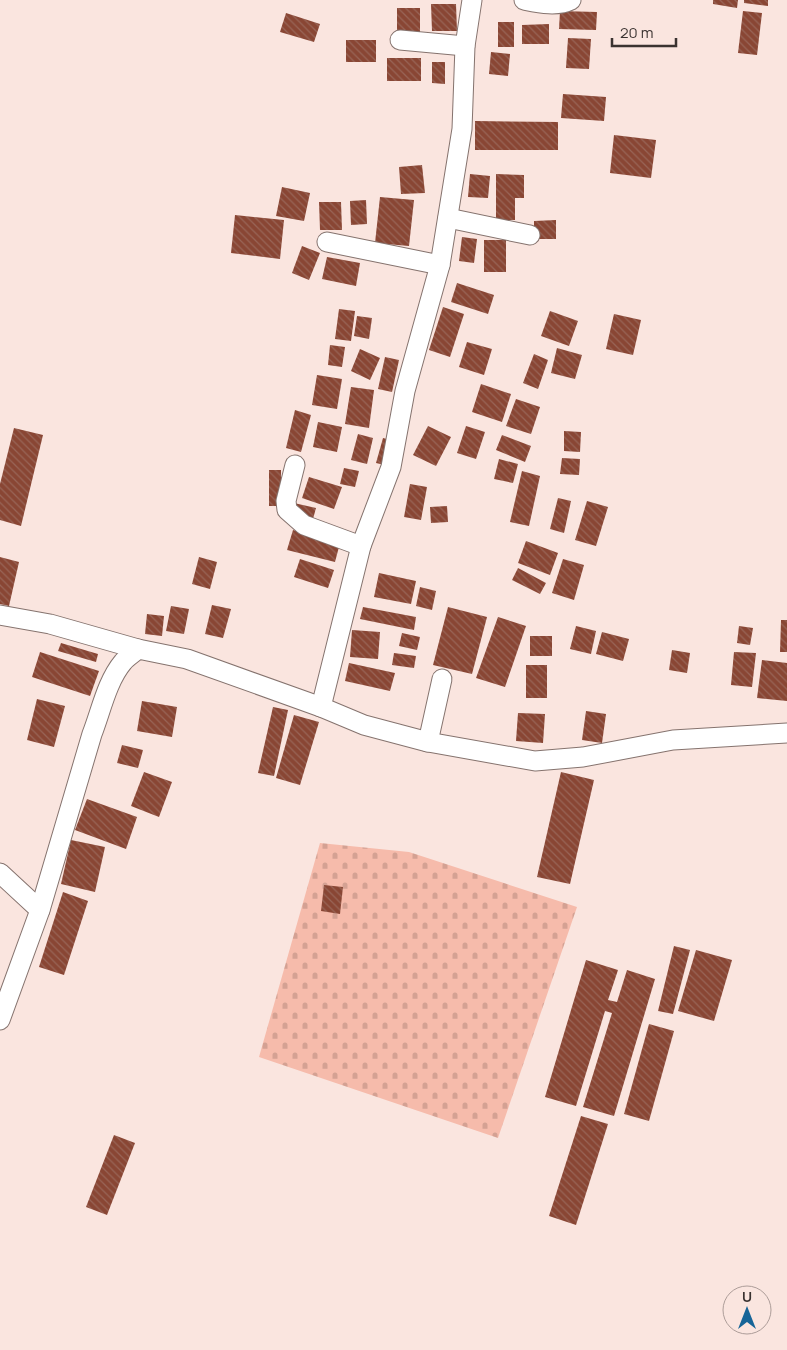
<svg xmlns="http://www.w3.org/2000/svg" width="787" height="1350" font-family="Manrope,sans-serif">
<defs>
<pattern id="cemetery-stones" width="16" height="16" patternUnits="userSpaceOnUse" patternTransform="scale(1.25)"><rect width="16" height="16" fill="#f6bbab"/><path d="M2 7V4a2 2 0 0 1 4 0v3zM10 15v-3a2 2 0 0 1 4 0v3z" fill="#d4a193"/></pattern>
<pattern id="building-back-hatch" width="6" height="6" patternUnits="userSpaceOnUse" patternTransform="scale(1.25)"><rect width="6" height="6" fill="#894634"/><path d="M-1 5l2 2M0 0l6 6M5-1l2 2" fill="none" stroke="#986557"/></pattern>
</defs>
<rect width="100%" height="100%" fill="#fae5df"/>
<path fill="url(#cemetery-stones)" d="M320 843 409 852 577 907 498 1138 259 1057Z"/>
<g fill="url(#building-back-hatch)">
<path d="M713 0H738L737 8 713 4Z"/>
<path d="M744 0H768V6L744 3Z"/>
<path d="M431 4H456L457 31H432Z"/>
<rect x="397" y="8" width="23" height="24"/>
<path d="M560 11 597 12 596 30 559 29Z"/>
<path d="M743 11 762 13 757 55 738 53Z"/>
<path d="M286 13 320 24 314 42 280 32Z"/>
<rect x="498" y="22" width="16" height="25"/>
<path d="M549 24V44H522V25Z"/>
<path d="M568 38 591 39 589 69 566 68Z"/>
<rect x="346" y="40" width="30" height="22"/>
<path d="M491 52 510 54 508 76 489 74Z"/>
<rect x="387" y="58" width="34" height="23"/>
<path d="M432 62H445V84L432 83Z"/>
<path d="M563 94 606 97 604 121 561 118Z"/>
<path d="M475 121 558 122V150H475Z"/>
<path d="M614 135 656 140 651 178 610 173Z"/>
<path d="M422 165 425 193 401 194 399 167Z"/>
<path d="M470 174 490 176 488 198 468 197Z"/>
<path d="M496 174 524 175V198H515V220H496Z"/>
<path d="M282 187 310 193 304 221 276 216Z"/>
<path d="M380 197 414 200 409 246 375 243Z"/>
<path d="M366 200 367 224 351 225 350 201Z"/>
<path d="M319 202H341L342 230H320Z"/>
<path d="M235 215 284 220 280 259 231 253Z"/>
<path d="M556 220V239H534V221Z"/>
<path d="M462 237 477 239 474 263 459 261Z"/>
<rect x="484" y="240" width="22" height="32"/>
<path d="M302 246 320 253 309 280 292 273Z"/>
<path d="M327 257 360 263 356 286 322 279Z"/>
<path d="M457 283 494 295 488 314 451 302Z"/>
<path d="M443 307 464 314 450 357 429 350Z"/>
<path d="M339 309 355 311 351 341 335 339Z"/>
<path d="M550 311 578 321 569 346 541 336Z"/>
<path d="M614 314 641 320 633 355 606 349Z"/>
<path d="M357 316 372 318 369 339 354 336Z"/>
<path d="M467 342 492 349 484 375 459 367Z"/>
<path d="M330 345 345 347 342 367 328 365Z"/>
<path d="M557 348 582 355 575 379 551 373Z"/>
<path d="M360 349 380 358 370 380 351 371Z"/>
<path d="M534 354 548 360 538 389 523 383Z"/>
<path d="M385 357 399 360 392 392 378 389Z"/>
<path d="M317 375 342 379 337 409 312 405Z"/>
<path d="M481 384 511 394 502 422 472 412Z"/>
<path d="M351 387 374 390 369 428 345 424Z"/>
<path d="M516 399 540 407 531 434 506 426Z"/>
<path d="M295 410 311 415 301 452 286 448Z"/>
<path d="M318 422 342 427 337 452 313 447Z"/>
<path d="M428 426 451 437 436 466 413 455Z"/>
<path d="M466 426 485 432 476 459 457 453Z"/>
<path d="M14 428 43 435 21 526 0 520V484Z"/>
<path d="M564 431 581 432 580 452 564 451Z"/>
<path d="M358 434 373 438 367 464 351 460Z"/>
<path d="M502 435 531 446 525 462 496 450Z"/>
<path d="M383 438 395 441 389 466 376 463Z"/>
<path d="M562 458 580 459 579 475 560 474Z"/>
<path d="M499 459 518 464 513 483 494 479Z"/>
<path d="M344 468 359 471 355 487 340 484Z"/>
<rect x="269" y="470" width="12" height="36"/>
<path d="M522 471 540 476 529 526 510 522Z"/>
<path d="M309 477 342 487 334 509 302 498Z"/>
<path d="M410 484 427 487 421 520 404 517Z"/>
<path d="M558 498 571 501 564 533 550 529Z"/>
<path d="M587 501 608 507 596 546 575 540Z"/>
<path d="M294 503 316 508 313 519 292 514Z"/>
<path d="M447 506 448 522 431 523 430 507Z"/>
<path d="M293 530 340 543 335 562 287 550Z"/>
<path d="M526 541 558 553 550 575 518 563Z"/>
<path d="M0 557 19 562 9 606 0 604Z"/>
<path d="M199 557 217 562 210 589 192 584Z"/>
<path d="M300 559 334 570 328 588 294 577Z"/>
<path d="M563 559 584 565 574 600 552 593Z"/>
<path d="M518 568 546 583 540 594 512 580Z"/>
<path d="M379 573 416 581 411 604 374 597Z"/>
<path d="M420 587 436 591 432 610 416 606Z"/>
<path d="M212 605 231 609 223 638 205 634Z"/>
<path d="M171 606 189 609 184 634 166 631Z"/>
<path d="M363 607 416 617 414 630 360 619Z"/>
<path d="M448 607 487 617 472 674 433 665Z"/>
<path d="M147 614 164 616 162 636 145 634Z"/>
<path d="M498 617 526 626 505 687 476 678Z"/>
<path d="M781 620H787V652H780Z"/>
<path d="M576 626 596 631 591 654 570 649Z"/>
<path d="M739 626 753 628 750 645 737 643Z"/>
<path d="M352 630 380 632 378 659 350 657Z"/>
<path d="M602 632 629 639 623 661 596 654Z"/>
<path d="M402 633 420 637 417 650 399 646Z"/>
<rect x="530" y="636" width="22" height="20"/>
<path d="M61 643 98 654 96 662 58 651Z"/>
<path d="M672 650 690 653 687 673 669 670Z"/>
<path d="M40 652 99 671 90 696 32 677Z"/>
<path d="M734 652 756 653 752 687 731 685Z"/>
<path d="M394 653 416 656 414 668 392 665Z"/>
<path d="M762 660 787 663V701L757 698Z"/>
<path d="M349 663 395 673 390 691 345 681Z"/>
<rect x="526" y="665" width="21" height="33"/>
<path d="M37 699 65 706 54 747 27 740Z"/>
<path d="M142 701 177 707 172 737 137 731Z"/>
<path d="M273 707 288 710 274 776 258 773Z"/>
<path d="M586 711 606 714 602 743 582 740Z"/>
<path d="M518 713 545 714 543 743 516 741Z"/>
<path d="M294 715 319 722 300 785 276 778Z"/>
<path d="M122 745 143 750 138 768 117 763Z"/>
<path d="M144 772 172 782 159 817 131 806Z"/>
<path d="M561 772 594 780 570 884 537 877Z"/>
<path d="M87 799 137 817 126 849 75 830Z"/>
<path d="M71 840 105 847 95 892 61 884Z"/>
<path d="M324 885 343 887 340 914 321 911Z"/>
<path d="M63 892 88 901 64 975 39 967Z"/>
<path d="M674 946 690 950 673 1014 658 1011Z"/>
<path d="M696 950 732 960 714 1021 678 1011Z"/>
<path d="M586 960 618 970 608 1000 617 1002 627 970 655 979 614 1116 583 1107 612 1013 605 1011 576 1106 545 1097Z"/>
<path d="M649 1024 674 1031 649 1121 624 1114Z"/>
<path d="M581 1116 608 1124 576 1225 549 1216Z"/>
<path d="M114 1135 135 1143 107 1215 86 1207Z"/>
</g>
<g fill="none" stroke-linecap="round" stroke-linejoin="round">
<defs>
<g id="minor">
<path d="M524 0C539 3 557 7 571 0"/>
<path d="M400 40 465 46"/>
<path d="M448 218 530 235"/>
<path d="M327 242 440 265"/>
<path d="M295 465 286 501 287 510 304 525 361 546"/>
<path d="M0 615 50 624 138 649"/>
<path d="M321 707 361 546 391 467 405 391 440 265 462 129 465 46 472 0"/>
<path d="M428 742 442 679"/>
<path d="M0 873 40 910"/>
<path d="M0 1020 40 910 92 734C101 711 107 681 123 662 127 657 134 653 138 649L187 659 321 707 364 725 428 742 535 761 583 757 673 740 787 733"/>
</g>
</defs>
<use href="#minor" stroke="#85736e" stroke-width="21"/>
<use href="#minor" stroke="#fff" stroke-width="19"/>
</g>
<g transform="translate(747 1310)"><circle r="24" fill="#fae5df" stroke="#ad9d99"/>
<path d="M0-4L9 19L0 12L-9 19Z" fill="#176598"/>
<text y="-8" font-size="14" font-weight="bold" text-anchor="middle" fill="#3a3230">U</text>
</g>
<path d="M612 38v8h64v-8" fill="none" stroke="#3a3230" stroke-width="2.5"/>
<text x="620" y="38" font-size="15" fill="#3a3230" stroke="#fae5df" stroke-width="4" paint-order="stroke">20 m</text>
</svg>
